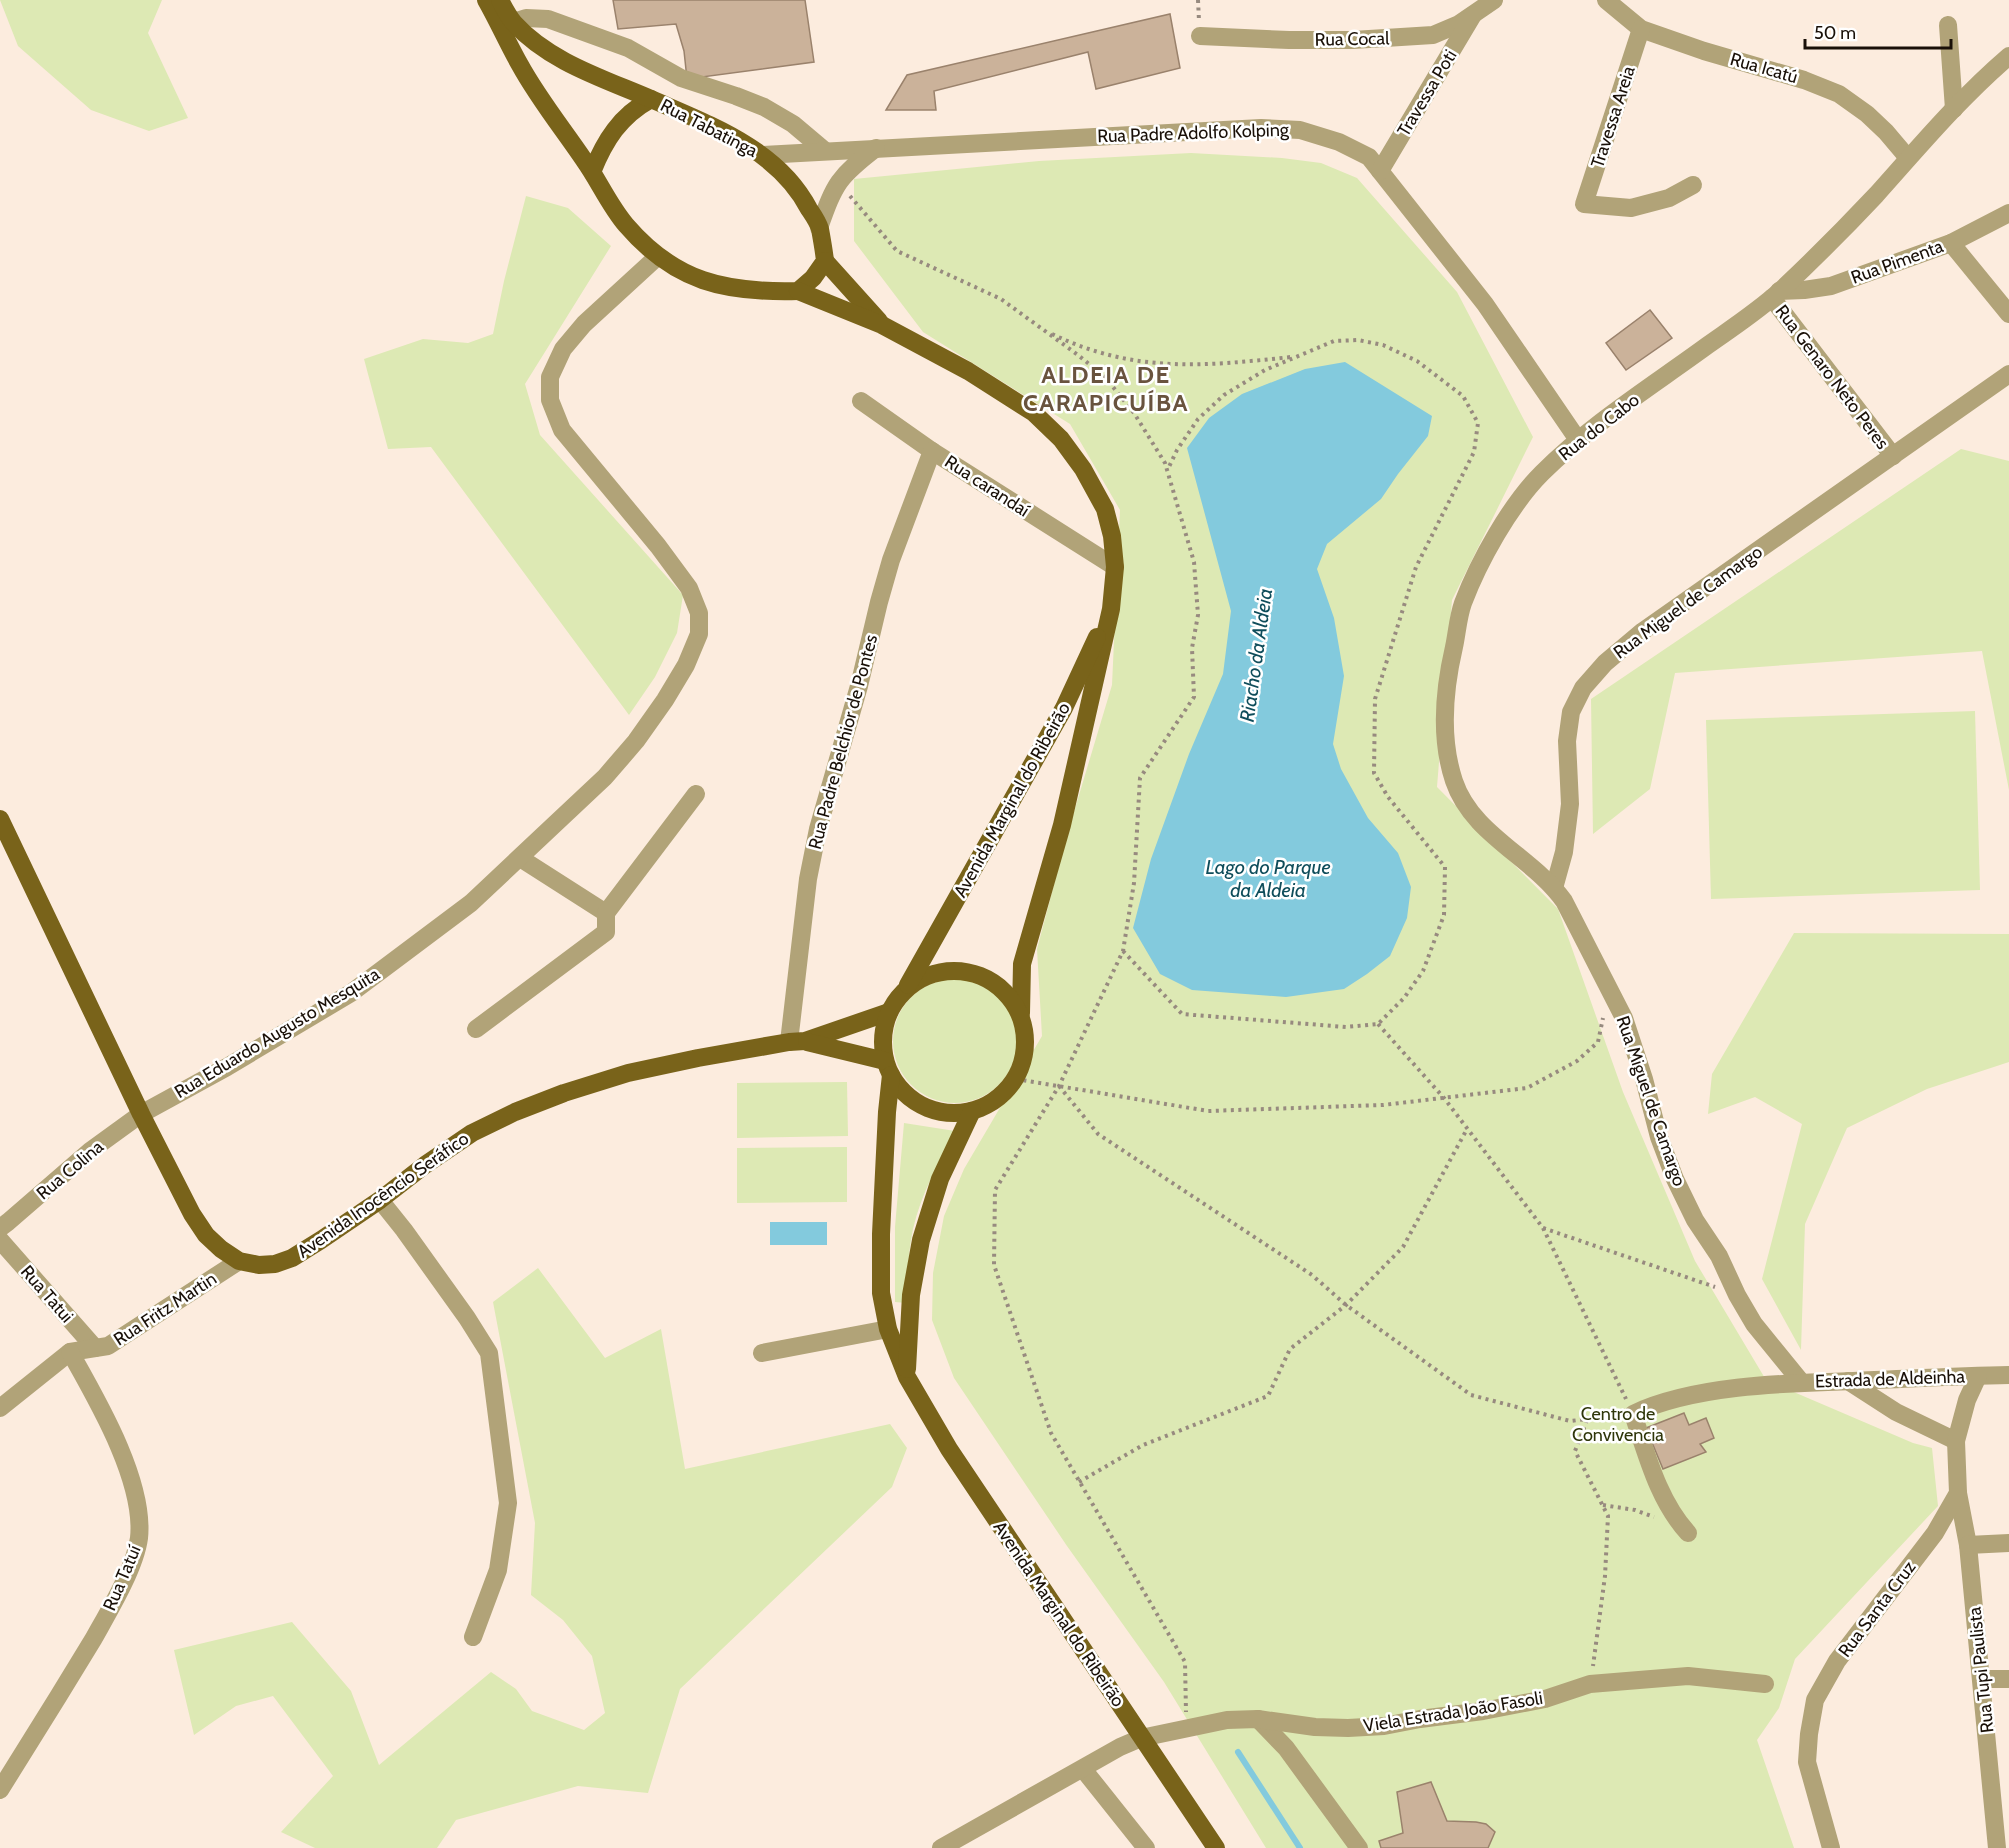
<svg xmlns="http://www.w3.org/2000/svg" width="2009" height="1848" font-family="Cabin,sans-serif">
<rect width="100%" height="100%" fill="#fcecde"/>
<g fill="#dde9b4">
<path d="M0 0H162L148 33 188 118 149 131 91 110 18 46Z"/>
<path d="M1191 153 1282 158 1321 163 1357 178 1457 292 1533 437 1452 600 1437 787 1558 909 1623 1092 1695 1261 1766 1380 1913 1443 1932 1448 1938 1506 1795 1659 1779 1708 1757 1740 1794 1848H1266L1164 1682 1067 1546 954 1378 932 1320 933 1273 944 1216 964 1169 1042 1036 1037 949 1067 835 1112 685 1120 510 1070 424 923 332 854 241V179L1039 161Z"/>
<path d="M526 196 568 208 611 246 525 384 540 435 683 595 677 633 655 677 629 715 431 447 388 449 364 359 423 339 468 343 493 334 504 281Z"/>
<path d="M1961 449 2009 461V790L1982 651 1675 673 1650 789 1593 834 1591 699Z"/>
<path d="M1975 711 1980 890 1711 899 1706 720Z"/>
<path d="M1794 933 2009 934V1062L1927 1089 1847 1128 1805 1224 1801 1350 1762 1279 1802 1124 1755 1097 1708 1114 1712 1074Z"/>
<circle cx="955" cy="1041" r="62"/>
<path d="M847 1082 848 1136 737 1138V1083Z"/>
<path d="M904 1123 955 1131C939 1162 921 1194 913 1229 908 1254 907 1279 906 1303L895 1302V1227Z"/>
<path d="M847 1147V1202L737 1203V1148Z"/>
<path d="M538 1268 605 1358 661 1329 685 1469 890 1424 907 1448 892 1487 680 1689 648 1793 578 1786 456 1820 437 1848H315L281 1832 333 1776 273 1696 236 1706 194 1735 174 1650 292 1622 351 1691 379 1765 491 1672 516 1689 532 1711 584 1730 605 1713 592 1656 563 1620 531 1595 535 1523 493 1302Z"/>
</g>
<g fill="#83cadd">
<path d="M1345 362 1432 416 1428 436 1398 474 1381 499 1327 544 1317 569 1334 618 1344 676 1333 744 1341 769 1368 818 1398 853 1411 887 1407 918 1390 956 1367 974 1344 989 1286 997 1192 990 1160 974 1133 928 1151 859 1189 754 1223 674 1231 611 1187 448 1209 418 1242 394 1305 369Z"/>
<rect x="770" y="1222" width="57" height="23"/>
</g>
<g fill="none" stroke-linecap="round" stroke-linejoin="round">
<path stroke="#83cadd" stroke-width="6" d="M1238 1752 1300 1848"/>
</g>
<g fill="#cbb29a" stroke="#9a826c" stroke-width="1.5">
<path d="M613 0H805L814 62 687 79 684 51 676 24 618 29Z"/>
<path d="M1170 14 1180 68 1096 89 1088 52 934 91 936 110H886L907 75Z"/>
<path d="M1650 310 1672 338 1626 370 1606 343Z"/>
<path d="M1684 1413 1689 1425 1706 1418 1714 1438 1700 1444 1706 1452 1663 1469 1646 1428Z"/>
<path d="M1431 1782 1447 1821 1476 1822 1486 1824 1495 1832 1488 1848H1381L1379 1841 1403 1833 1397 1792Z"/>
</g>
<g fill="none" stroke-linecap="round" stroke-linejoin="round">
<g stroke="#978a7f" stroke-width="4" stroke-dasharray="3 4.5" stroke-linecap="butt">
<path d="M1198 0 1199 21"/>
<path d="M850 196 897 251 1001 299 1078 355 1105 377 1134 413 1165 463 1194 562 1198 615 1192 648 1194 697 1140 778 1134 883 1123 951 1059 1086 995 1190 994 1265 1051 1433 1185 1662 1186 1712"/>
<path d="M1052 334C1135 374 1204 366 1291 357"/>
<path d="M1123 951 1182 1014 1346 1027 1378 1024 1404 998 1423 971 1444 915 1445 867 1388 797 1374 773 1375 699 1416 567 1474 452 1478 423 1463 396 1417 361 1383 345 1358 340 1334 341 1265 370 1224 395 1198 419 1177 450 1168 469"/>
<path d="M1378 1024 1444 1098 1543 1228 1626 1399"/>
<path d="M1016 1079 1208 1111 1383 1105 1527 1088 1577 1061 1598 1042 1603 1018"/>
<path d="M1059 1086 1098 1134 1312 1275 1346 1305 1471 1395 1570 1421 1615 1416"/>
<path d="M1543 1228 1715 1287"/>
<path d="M1587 1420 1575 1451 1608 1516 1605 1576 1593 1666"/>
<path d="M1079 1482 1143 1445 1268 1396 1290 1349 1346 1305 1403 1247 1467 1129"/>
<path d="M1603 1505 1635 1510 1654 1517"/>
</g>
<g stroke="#b1a378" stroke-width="18">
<path d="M1606 0 1641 29 1704 51 1804 80 1839 94 1867 114 1886 132 1908 158"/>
<path d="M513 22 526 18 548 19 628 48 681 78 736 96 764 107 793 124 825 151"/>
<path d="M1948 25 1954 109"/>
<path d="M1641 29 1584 204 1631 208 1669 198 1693 185"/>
<path d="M1200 36 1289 40H1353L1433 35 1459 24 1494 0"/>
<path d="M763 155 1261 128 1300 130 1339 142 1369 157 1485 304 1578 440"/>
<path d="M1380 171 1473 15"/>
<path d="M819 228C835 183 838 177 876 148"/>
<path d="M1951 243 2009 314"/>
<path d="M1779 291 1804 290 1831 286 1951 243 2009 213"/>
<path d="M1772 298 1893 456"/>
<path d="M861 401 932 451 1115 567"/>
<path d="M520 858 606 913"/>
<path d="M1554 888 1564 852 1570 804 1567 741 1571 712 1583 688 1605 663 1643 631 2009 374"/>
<path d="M476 1029 606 932V913L696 794"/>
<path d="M789 1042 808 879 818 829 859 686 879 602 891 560 932 451"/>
<path d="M380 1200 404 1230 467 1318 489 1353 508 1503 498 1570 473 1637"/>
<path d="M0 1228 8 1222 90 1151 141 1114 227 1067 351 993 471 903 605 777 636 741 665 700 686 665 699 634V613L689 588 658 546 562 430 550 400V377L563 349 584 324 657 257"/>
<path d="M0 1240 95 1348"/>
<path d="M762 1353 888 1329"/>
<path d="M1848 1381 1896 1412 1956 1441"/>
<path d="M1802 1383 1754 1324 1737 1295 1719 1256 1695 1220 1675 1179 1659 1137 1644 1079 1624 1018 1564 901C1533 857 1472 835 1454 781 1440 739 1444 690 1454 647 1457 633 1458 617 1463 603 1479 561 1510 505 1542 473 1591 424 1652 386 1708 345 1732 328 1758 311 1780 291 1813 260 1845 228 1876 195 1919 147 1960 98 2009 56"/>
<path d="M0 1408 70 1352 108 1346 239 1261"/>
<path d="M1958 1493 1968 1545 1997 1848"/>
<path d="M1688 1533C1658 1500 1647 1455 1633 1414 1693 1385 1787 1383 1853 1381 1905 1379 1957 1376 2009 1375"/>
<path d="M1968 1545 2009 1543"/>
<path d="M1982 1679H2009"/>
<path d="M1258 1719 1286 1748 1359 1848"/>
<path d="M1083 1769 1146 1848"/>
<path d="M0 1790C32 1739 63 1689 94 1638 109 1611 135 1568 139 1538 145 1481 97 1400 70 1352"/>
<path d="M941 1848 1120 1747 1141 1738 1227 1720 1258 1719 1315 1727 1348 1728 1384 1726 1420 1719 1483 1711 1545 1699 1590 1684 1688 1676 1765 1684"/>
<path d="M1831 1848 1807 1762 1809 1734 1815 1700 1837 1661 1935 1533 1958 1493 1956 1441 1967 1400 1978 1376"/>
</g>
<g stroke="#79631a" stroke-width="18">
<path d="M486 0C498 21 508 44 520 65 538 98 563 129 584 160 599 181 609 205 626 225 675 282 725 293 798 291L813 278 825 261C824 251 822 240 820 229 818 222 813 215 809 209 778 149 710 125 651 99 620 116 605 140 592 172"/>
<path d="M500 0C504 8 509 17 514 23 549 62 605 79 651 99"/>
<path d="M825 261 879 321"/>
<path d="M798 291 882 325 968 371 1034 413 1061 439 1083 469 1105 509 1112 536 1115 567 1111 609 1062 825 1022 964 1021 1013"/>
<path d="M0 819 141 1114 192 1214 206 1235 221 1249 239 1261 259 1265 275 1264 292 1258 321 1240 380 1200 425 1165 472 1133 515 1112 564 1093 628 1073 698 1058 789 1042 805 1041 889 1012"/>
<circle cx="954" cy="1042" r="71"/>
<path d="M908 985 1064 708 1097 637"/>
<path d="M807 1042 885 1061"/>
<path d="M891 1075 887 1112 881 1234V1293L888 1329 907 1377 949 1449 1216 1848"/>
<path d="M907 1369 911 1295 921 1240 940 1179 972 1111"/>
</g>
</g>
<g text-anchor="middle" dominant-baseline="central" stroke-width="5" stroke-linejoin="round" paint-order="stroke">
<g font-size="18" fill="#191008" stroke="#fff">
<text transform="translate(1352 39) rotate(-1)">Rua Cocal</text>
<text transform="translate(1764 68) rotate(16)">Rua Icatú</text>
<text transform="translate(1427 93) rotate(-59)">Travessa Poti</text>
<text transform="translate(1613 117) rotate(-72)">Travessa Areia</text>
<text transform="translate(709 128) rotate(27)">Rua Tabatinga</text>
<text transform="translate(1193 133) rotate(-2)">Rua Padre Adolfo Kolping</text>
<text transform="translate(1897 262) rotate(-20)">Rua Pimenta</text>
<text transform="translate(1832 377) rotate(53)">Rua Genaro Neto Peres</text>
<text transform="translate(1599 427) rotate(-38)">Rua do Cabo</text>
<text transform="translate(987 486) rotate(33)">Rua carandaí</text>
<text transform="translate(1688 602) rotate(-36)">Rua Miguel de Camargo</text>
<text transform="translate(843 742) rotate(-75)">Rua Padre Belchior de Pontes</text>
<text transform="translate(1012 800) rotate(-61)">Avenida Marginal do Ribeirão</text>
<text transform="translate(277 1033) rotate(-31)">Rua Eduardo Augusto Mesquita</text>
<text transform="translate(1651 1101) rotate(71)">Rua Miguel de Camargo</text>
<text transform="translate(70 1170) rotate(-40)">Rua Colina</text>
<text transform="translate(383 1195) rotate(-35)">Avenida Inocêncio Seráfico</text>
<text transform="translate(47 1294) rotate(49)">Rua Tatui</text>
<text transform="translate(165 1309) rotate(-33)">Rua Fritz Martin</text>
<text transform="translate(1890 1379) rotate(-2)">Estrada de Aldeinha</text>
<text transform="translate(122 1578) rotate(-67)">Rua Tatuí</text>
<text transform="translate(1877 1609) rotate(-53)">Rua Santa Cruz</text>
<text transform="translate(1059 1614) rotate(56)">Avenida Marginal do Ribeirão</text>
<text transform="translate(1981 1670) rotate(-96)">Rua Tupi Paulista</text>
<text transform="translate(1453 1712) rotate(-9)">Viela Estrada João Fasoli</text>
</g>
<g font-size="18" fill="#2f360a" stroke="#fff">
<text x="1618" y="1414">Centro de<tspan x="1618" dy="21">Convivencia</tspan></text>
</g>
<g font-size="20" font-style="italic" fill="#0f4d5b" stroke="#fff">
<text transform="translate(1256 655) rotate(-82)">Riacho da Aldeia</text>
<text x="1268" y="867">Lago do Parque<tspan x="1268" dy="23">da Aldeia</tspan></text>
</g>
<g font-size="24" font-weight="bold" letter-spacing="1.5" fill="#69533e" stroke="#fff">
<text x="1106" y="374">ALDEIA DE<tspan x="1106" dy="28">CARAPICUÍBA</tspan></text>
</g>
</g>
<path d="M1805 39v9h146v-9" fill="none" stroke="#191008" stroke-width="3"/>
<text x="1814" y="39" font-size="18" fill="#191008" stroke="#ffffff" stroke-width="4.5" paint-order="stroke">50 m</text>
</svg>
